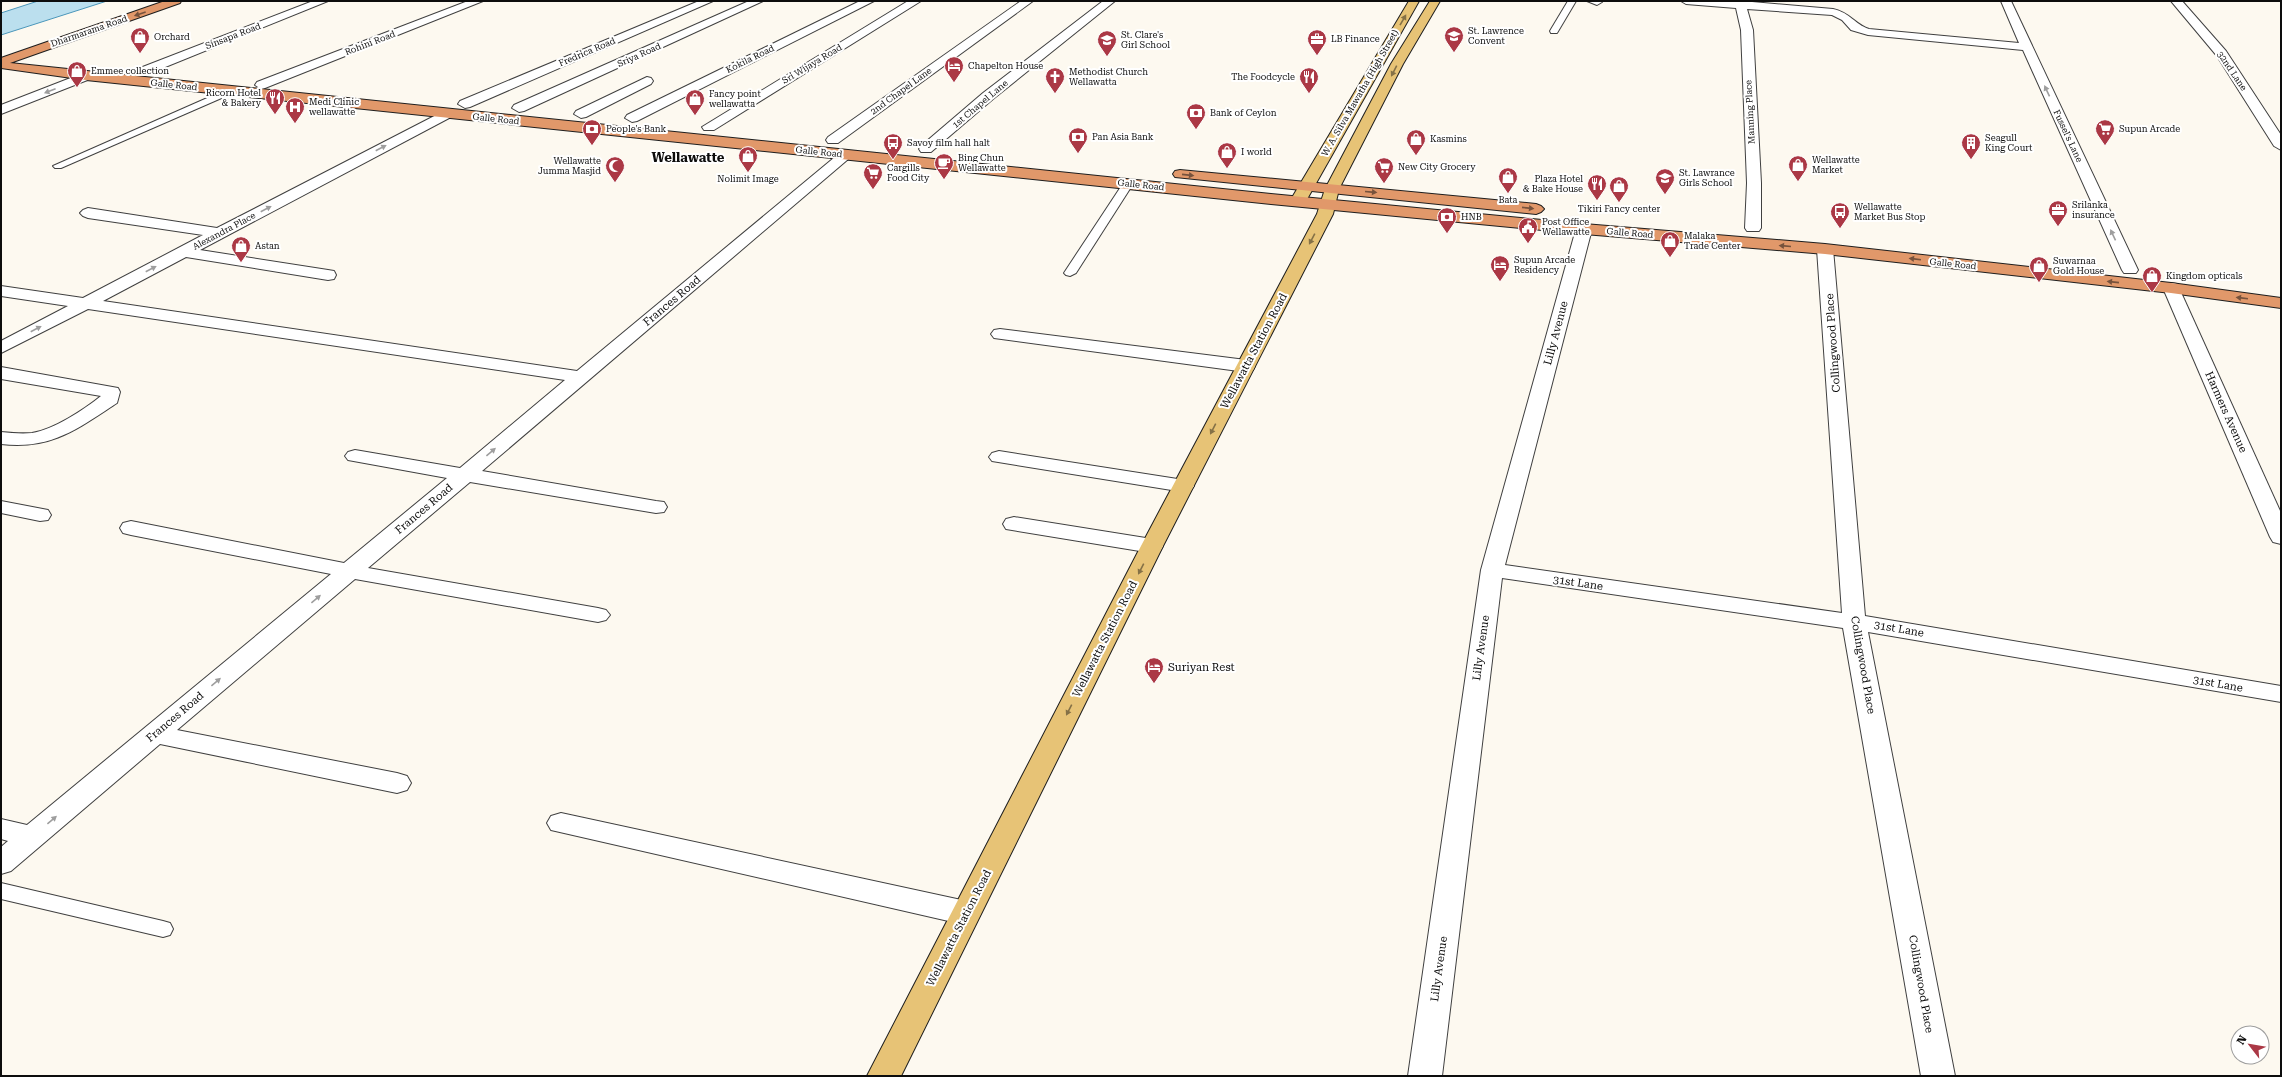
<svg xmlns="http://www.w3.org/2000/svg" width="2282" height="1077" font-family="'Roboto Serif',serif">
<rect width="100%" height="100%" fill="#fdf9f0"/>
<path fill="#bbdfee" stroke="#4b97bb" d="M38 1H107L1 35V13Z"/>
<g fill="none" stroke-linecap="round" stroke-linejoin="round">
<defs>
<g id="lane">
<path d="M1568 1H1576L1557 33H1551L1550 31Z"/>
<path d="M230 88 233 89V93L61 168H55L53 166Z"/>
<path d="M1128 181 1133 184 1076 273 1070 276 1066 275 1064 273 1124 182Z"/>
<path d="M1 883 163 921 170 923 173 929 170 935 163 937 1 899Z"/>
</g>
<g id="street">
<path d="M313 1H328L148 74H140L138 71 140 68Z"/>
<path d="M468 1H483L265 88 261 89 255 85 257 82Z"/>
<path d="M699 1H713L470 107 465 108 458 104 460 101Z"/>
<path d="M749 1H763L524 111 519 112 512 108 514 105Z"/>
<path d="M860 1H874L637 121 632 122 625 118 627 115Z"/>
<path d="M908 1H921L714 130H704L702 127Z"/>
<path d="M1021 1H1033L838 143H828L826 140 828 137Z"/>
<path d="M1103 1H1115L993 99 931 152H921L919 149 921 146 983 93Z"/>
<path d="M1587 1H1602V2L1597 5Z"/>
<path d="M1681 1H1741L1833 9C1851 13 1854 24 1869 29L2019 43 2001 1H2011L2138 270 2136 273H2124L2122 270 2023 50 1868 35 1851 30 1842 20 1832 15 1747 9 1753 30 1761 183V228L1759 231H1747L1745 228 1747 183 1741 30 1736 8 1686 4Z"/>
<path d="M2171 1H2182L2226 51 2281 135V150L2274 146 2217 56Z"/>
<path d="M86 72 92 76 90 79 1 114V105Z"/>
<path d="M647 77 651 78 653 81 651 84 586 117 581 118 574 114 576 111Z"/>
<path d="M446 110 453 114 451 117 200 250 328 270 334 271 336 275 334 279 328 280 186 257 103 301 577 371 841 152 846 151 853 155 482 471 656 501 664 502 667 507 664 512 656 513 470 482 368 568 598 608 606 610 610 615 606 620 598 622 355 579 177 730 397 773 407 776 411 783 407 790 397 793 160 744 11 871 1 874V847L8 841 1 839V819L27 825 331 574 131 535 123 533 120 528 123 523 131 521 344 563 447 478 348 460 345 456 348 452 355 450 460 468 565 380 88 309 1 353V341L68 306 1 296V286L83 298 203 235 88 218 83 216 80 213 83 210 88 208 217 228Z"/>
<path d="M1584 224 1590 226 1592 229 1505 565 1842 613 1817 249 1819 246H1831L1833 249 1865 616 2281 686V702L1868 632 1955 1076H1921L1843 628 1502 578 1442 1076H1408L1481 570 1576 229 1578 226Z"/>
<path d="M2171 283 2177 284 2179 288 2281 513V544L2273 542 2270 537 2163 288 2165 284Z"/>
<path d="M1000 329 1246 360 1253 362 1255 366 1253 370 1246 372 994 338 991 334 994 330Z"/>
<path d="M1 367 118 388 120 392 117 403C77 429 51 450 1 444V432C11 433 22 434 32 433 53 430 85 409 101 396L1 379Z"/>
<path d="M999 451 1184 480 1191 482 1194 486 1191 490 1184 492 992 461 989 457 992 453Z"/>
<path d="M1 501 48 510 51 515 48 520 40 521 1 513Z"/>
<path d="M1014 517 1152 539 1160 541 1163 546 1160 551 1152 553 1006 529 1003 524 1006 519Z"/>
<path d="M561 813 966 901 976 905 981 913 976 921 966 925 551 830 547 823 551 816Z"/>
</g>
<g id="primary">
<path d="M1409 1H1419L1306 201 1303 204H1293L1290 201Z"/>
<path d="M1430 1H1440L1403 64 1339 189 1333 214 1163 546 901 1076H867L1141 546 1317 214 1325 189 1391 64Z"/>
</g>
<g id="highway">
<path d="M165 1H181L180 3 10 63 1271 194 1584 224 1825 244 2171 283 2281 298V308L2171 293 1825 254 1584 234 1271 204 86 80 1 68V58Z"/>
<path d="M1180 170 1536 204 1541 206 1544 209 1541 212 1536 214 1175 177 1173 174 1175 171Z"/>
</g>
</defs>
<use href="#lane" stroke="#404040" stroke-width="2"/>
<use href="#street" stroke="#404040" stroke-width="2"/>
<use href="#primary" stroke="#1e1e1e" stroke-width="2"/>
<use href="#highway" stroke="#1e1e1e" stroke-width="2"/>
<use href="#lane" fill="#fff" fill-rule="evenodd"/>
<use href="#street" fill="#fff" fill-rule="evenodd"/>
<use href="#primary" fill="#e7c376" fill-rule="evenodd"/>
<use href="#highway" fill="#e1986a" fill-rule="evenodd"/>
</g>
<defs><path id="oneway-solid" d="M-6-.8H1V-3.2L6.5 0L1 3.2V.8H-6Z"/></defs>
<g fill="#77523c">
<use href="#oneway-solid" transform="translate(140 14) rotate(161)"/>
<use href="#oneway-solid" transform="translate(1188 175) rotate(6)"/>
<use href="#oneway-solid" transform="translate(1371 192) rotate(5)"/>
<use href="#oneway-solid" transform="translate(1528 208) rotate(6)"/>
<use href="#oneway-solid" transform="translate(1785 246) rotate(-175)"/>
<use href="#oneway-solid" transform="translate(1915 259) rotate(-173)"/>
<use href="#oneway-solid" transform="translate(2113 282) rotate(-174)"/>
<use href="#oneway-solid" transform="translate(2242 298) rotate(-173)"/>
</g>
<g fill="#857147">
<use href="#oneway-solid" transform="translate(1403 20) rotate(-60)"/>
<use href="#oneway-solid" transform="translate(1394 71) rotate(117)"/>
<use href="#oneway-solid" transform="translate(1312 239) rotate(118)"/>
<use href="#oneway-solid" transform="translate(1213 429) rotate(117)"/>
<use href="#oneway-solid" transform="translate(1141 569) rotate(117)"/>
<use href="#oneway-solid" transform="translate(1069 710) rotate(117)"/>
</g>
<g fill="#9e9e9e">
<use href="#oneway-solid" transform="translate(50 91) rotate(159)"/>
<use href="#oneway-solid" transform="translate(2047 91) rotate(-115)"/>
<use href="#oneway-solid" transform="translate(381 148) rotate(-28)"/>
<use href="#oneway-solid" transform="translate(266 209) rotate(-28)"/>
<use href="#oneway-solid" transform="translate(2113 235) rotate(-115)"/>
<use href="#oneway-solid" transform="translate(151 269) rotate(-28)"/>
<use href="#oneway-solid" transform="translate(36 329) rotate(-28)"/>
<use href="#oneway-solid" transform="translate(491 452) rotate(-40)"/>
<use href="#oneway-solid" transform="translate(316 599) rotate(-40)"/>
<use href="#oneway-solid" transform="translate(216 682) rotate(-40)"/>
<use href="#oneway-solid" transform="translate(52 820) rotate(-40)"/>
</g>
<defs>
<symbol id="school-pin" viewBox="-11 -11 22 30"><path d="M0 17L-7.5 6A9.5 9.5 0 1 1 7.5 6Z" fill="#ab3845" stroke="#fff"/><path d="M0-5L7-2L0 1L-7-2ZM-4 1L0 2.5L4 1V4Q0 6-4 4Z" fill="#fff"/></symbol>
<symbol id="shop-pin" viewBox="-11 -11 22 30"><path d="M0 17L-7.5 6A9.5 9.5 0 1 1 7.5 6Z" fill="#ab3845" stroke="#fff"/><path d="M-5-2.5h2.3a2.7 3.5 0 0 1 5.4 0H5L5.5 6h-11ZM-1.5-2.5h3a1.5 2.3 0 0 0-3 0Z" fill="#fff"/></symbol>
<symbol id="office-pin" viewBox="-11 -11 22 30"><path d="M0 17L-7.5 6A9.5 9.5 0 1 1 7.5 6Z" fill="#ab3845" stroke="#fff"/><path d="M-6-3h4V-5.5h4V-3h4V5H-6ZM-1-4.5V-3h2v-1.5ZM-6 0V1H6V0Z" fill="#fff"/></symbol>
<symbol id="hotel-pin" viewBox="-11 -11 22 30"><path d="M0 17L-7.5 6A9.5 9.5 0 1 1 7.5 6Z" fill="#ab3845" stroke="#fff"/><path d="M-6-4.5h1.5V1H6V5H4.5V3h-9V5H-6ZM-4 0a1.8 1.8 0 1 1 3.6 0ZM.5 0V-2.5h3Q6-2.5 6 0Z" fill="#fff"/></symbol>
<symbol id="church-pin" viewBox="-11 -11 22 30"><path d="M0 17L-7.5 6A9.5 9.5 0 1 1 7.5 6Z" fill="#ab3845" stroke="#fff"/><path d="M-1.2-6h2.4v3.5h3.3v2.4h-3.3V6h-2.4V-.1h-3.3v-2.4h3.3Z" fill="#fff"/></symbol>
<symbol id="restaurant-pin" viewBox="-11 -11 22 30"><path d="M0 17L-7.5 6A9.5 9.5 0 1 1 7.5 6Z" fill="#ab3845" stroke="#fff"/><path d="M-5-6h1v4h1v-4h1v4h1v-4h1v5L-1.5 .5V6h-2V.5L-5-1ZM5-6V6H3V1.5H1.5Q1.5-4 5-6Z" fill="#fff"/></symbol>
<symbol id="hospital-pin" viewBox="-11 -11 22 30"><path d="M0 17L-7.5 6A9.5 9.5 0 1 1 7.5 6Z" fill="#ab3845" stroke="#fff"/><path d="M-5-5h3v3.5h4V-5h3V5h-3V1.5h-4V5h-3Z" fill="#fff"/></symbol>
<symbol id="bank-pin" viewBox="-11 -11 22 30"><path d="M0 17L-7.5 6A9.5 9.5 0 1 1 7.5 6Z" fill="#ab3845" stroke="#fff"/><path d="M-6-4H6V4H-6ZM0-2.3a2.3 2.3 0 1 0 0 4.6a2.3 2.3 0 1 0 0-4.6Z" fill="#fff"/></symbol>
<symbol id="supermarket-pin" viewBox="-11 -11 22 30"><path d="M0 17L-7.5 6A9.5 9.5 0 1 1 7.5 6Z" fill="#ab3845" stroke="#fff"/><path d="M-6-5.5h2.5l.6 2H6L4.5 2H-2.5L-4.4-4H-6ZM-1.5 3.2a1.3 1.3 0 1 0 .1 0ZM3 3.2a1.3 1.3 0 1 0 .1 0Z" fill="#fff"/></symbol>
<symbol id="bus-pin" viewBox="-11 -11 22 30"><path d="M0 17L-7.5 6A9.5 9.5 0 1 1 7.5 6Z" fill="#ab3845" stroke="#fff"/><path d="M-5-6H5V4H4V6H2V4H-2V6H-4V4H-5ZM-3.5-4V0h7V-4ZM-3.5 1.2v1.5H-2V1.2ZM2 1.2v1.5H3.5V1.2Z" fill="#fff"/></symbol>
<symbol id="building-pin" viewBox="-11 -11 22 30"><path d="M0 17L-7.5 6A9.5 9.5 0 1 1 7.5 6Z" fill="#ab3845" stroke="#fff"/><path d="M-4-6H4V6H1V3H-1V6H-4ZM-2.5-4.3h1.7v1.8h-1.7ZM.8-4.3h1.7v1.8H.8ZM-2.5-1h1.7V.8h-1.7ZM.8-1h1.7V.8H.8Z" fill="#fff"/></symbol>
<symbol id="cafe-pin" viewBox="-11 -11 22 30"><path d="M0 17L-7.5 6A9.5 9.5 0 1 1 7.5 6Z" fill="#ab3845" stroke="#fff"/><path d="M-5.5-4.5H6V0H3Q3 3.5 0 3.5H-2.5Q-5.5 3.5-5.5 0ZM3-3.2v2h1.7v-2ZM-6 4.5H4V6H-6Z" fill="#fff"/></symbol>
<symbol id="mosque-pin" viewBox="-11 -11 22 30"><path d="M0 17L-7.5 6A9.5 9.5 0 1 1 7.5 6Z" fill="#ab3845" stroke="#fff"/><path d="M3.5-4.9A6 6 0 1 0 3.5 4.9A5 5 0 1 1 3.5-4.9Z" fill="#fff"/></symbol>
<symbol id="civic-pin" viewBox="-11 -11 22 30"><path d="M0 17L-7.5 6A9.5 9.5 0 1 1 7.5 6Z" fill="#ab3845" stroke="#fff"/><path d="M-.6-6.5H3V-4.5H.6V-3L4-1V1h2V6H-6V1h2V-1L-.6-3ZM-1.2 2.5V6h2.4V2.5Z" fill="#fff"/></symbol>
</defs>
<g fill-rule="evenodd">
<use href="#school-pin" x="1443" y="25" width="22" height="30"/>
<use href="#shop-pin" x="129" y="26" width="22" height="30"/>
<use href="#office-pin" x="1306" y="28" width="22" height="30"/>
<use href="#school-pin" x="1096" y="29" width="22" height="30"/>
<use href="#hotel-pin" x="943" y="55" width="22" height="30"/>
<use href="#shop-pin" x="66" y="60" width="22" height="30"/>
<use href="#church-pin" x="1044" y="66" width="22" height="30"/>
<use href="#restaurant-pin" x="1298" y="66" width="22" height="30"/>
<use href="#restaurant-pin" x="264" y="87" width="22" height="30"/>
<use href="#shop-pin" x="684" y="88" width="22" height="30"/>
<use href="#hospital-pin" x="284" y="96" width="22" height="30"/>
<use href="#bank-pin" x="1185" y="102" width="22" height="30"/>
<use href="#bank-pin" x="581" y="118" width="22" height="30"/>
<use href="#supermarket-pin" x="2094" y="118" width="22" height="30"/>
<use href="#bank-pin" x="1067" y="126" width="22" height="30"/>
<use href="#shop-pin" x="1405" y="128" width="22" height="30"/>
<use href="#bus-pin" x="882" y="132" width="22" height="30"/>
<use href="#building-pin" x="1960" y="132" width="22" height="30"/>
<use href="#shop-pin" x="1216" y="141" width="22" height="30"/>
<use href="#shop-pin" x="737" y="145" width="22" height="30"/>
<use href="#cafe-pin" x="933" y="152" width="22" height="30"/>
<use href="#shop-pin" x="1787" y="154" width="22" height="30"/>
<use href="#mosque-pin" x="604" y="155" width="22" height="30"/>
<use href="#supermarket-pin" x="1373" y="156" width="22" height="30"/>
<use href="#supermarket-pin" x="862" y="162" width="22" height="30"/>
<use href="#shop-pin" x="1497" y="166" width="22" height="30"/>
<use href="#school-pin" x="1654" y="167" width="22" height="30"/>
<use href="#restaurant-pin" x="1586" y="173" width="22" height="30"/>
<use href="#shop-pin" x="1608" y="175" width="22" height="30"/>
<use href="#office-pin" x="2047" y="199" width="22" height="30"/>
<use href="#bus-pin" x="1829" y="201" width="22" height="30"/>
<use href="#bank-pin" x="1436" y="206" width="22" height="30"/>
<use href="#civic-pin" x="1517" y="216" width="22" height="30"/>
<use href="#shop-pin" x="1659" y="230" width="22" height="30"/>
<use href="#shop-pin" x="230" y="235" width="22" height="30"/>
<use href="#hotel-pin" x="1489" y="254" width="22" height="30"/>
<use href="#shop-pin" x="2028" y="255" width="22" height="30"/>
<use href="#shop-pin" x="2141" y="265" width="22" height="30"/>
<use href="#hotel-pin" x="1143" y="656" width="22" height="30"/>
</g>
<g text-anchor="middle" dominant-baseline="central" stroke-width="4" stroke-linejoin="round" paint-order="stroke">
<g font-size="9" fill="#0d0d0d" stroke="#fff">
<text transform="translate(89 31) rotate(-19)">Dharmarama Road</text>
<text transform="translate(233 36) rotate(-21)">Sinsapa Road</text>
<text transform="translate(370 43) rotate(-21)">Rohini Road</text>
<text transform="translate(587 52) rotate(-23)">Fredrica Road</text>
<text transform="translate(639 55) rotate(-24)">Sriya Road</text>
<text transform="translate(750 59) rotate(-26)">Kokila Road</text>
<text transform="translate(812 64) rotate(-31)">Sri Wijaya Road</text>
<text transform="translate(2232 71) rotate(56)">32nd Lane</text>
<text transform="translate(174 85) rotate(6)">Galle Road</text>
<text transform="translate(901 91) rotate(-36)">2nd Chapel Lane</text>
<text transform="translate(1360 93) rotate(-60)">W. A. Silva Mawatha (High Street)</text>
<text transform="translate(980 104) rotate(-40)">1st Chapel Lane</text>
<text transform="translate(1750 112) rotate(-93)">Manning Place</text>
<text transform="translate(496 119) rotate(6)">Galle Road</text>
<text transform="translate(2068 136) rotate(65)">Fussel's Lane</text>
<text transform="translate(819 152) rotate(6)">Galle Road</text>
<text transform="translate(1141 185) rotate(6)">Galle Road</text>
<text transform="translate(224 231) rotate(-28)">Alexandra Place</text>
<text transform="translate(1630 233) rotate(5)">Galle Road</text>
<text transform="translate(1953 264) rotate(6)">Galle Road</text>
</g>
<g font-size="9" fill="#0d0d0d" stroke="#fff" text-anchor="start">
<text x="1468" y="31">St. Lawrence<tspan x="1468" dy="10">Convent</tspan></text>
<text x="1121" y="35">St. Clare's<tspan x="1121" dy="10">Girl School</tspan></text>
<text x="154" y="37">Orchard</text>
<text x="1331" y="39">LB Finance</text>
<text x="968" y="66">Chapelton House</text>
<text x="91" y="71">Emmee collection</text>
<text x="1069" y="72">Methodist Church<tspan x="1069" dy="10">Wellawatta</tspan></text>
<text x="1295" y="77" text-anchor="end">The Foodcycle</text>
<text x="261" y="93" text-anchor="end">Ricorn Hotel<tspan x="261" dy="10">&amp; Bakery</tspan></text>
<text x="709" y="94">Fancy point<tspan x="709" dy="10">wellawatta</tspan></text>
<text x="309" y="102">Medi Clinic<tspan x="309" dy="10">wellawatte</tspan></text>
<text x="1210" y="113">Bank of Ceylon</text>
<text x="606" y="129">People's Bank</text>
<text x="2119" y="129">Supun Arcade</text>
<text x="1092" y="137">Pan Asia Bank</text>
<text x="1985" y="138">Seagull<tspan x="1985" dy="10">King Court</tspan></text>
<text x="1430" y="139">Kasmins</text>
<text x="907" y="143">Savoy film hall halt</text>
<text x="1241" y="152">I world</text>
<text x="958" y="158">Bing Chun<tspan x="958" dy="10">Wellawatte</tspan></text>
<text x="1812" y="160">Wellawatte<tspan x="1812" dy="10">Market</tspan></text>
<text x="601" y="161" text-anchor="end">Wellawatte<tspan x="601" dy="10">Jumma Masjid</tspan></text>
<text x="1398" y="167">New City Grocery</text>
<text x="887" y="168">Cargills<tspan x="887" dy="10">Food City</tspan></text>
<text x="1679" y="173">St. Lawrance<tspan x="1679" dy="10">Girls School</tspan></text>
<text x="748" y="179" text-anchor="middle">Nolimit Image</text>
<text x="1583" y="179" text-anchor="end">Plaza Hotel<tspan x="1583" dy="10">&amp; Bake House</tspan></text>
<text x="1508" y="200" text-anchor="middle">Bata</text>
<text x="2072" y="205">Srilanka<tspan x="2072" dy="10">insurance</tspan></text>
<text x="1854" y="207">Wellawatte<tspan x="1854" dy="10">Market Bus Stop</tspan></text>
<text x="1619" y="209" text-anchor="middle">Tikiri Fancy center</text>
<text x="1461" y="217">HNB</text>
<text x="1542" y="222">Post Office<tspan x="1542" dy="10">Wellawatte</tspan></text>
<text x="1684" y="236">Malaka<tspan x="1684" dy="10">Trade Center</tspan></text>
<text x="255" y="246">Astan</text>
<text x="1514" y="260">Supun Arcade<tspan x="1514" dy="10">Residency</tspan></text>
<text x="2053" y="261">Suwarnaa<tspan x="2053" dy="10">Gold House</tspan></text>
<text x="2166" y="276">Kingdom opticals</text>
</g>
<g font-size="11" fill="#0d0d0d" stroke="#fff">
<text transform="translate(672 301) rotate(-40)">Frances Road</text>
<text transform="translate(1556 333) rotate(-75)">Lilly Avenue</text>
<text transform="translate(1833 343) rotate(-94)">Collingwood Place</text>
<text transform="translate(1254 351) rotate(-62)">Wellawatta Station Road</text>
<text transform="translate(2226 412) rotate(66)">Harmers Avenue</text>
<text transform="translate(424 509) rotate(-40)">Frances Road</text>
<text transform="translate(1578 583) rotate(8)">31st Lane</text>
<text transform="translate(1899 629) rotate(10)">31st Lane</text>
<text transform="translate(1105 639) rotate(-63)">Wellawatta Station Road</text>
<text transform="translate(1481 648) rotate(-82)">Lilly Avenue</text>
<text transform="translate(1863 665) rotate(80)">Collingwood Place</text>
<text transform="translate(2218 684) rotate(10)">31st Lane</text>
<text transform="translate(175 717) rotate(-40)">Frances Road</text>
<text transform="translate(959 928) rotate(-63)">Wellawatta Station Road</text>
<text transform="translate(1439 969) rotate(-82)">Lilly Avenue</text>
<text transform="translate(1921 984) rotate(80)">Collingwood Place</text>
</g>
<g font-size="11" fill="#0d0d0d" stroke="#fff" text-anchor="start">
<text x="1168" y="667">Suriyan Rest</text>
</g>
<g font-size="13" font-weight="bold" fill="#0d0d0d" stroke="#fff">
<text x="688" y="157">Wellawatte</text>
</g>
</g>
<rect width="2282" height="1077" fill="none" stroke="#0d0d0d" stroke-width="4"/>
<g transform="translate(2250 1045) rotate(301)"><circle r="19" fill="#ffffff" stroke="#9e9e9e"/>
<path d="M0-3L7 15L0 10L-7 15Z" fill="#ab3845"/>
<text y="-6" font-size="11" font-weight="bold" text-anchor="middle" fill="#0d0d0d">N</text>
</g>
</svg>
